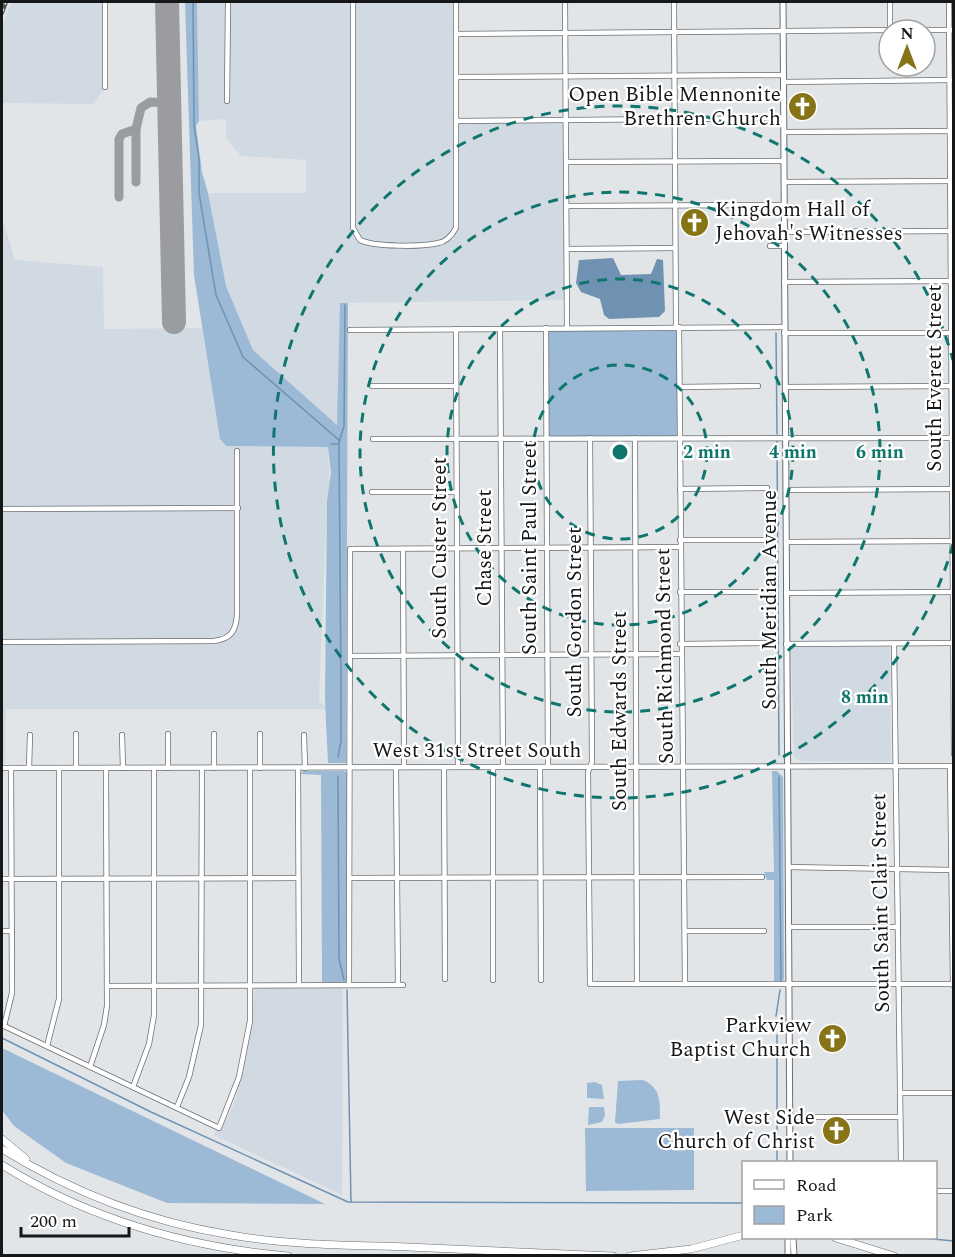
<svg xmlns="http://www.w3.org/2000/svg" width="955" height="1257" font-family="Spectral,serif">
<rect width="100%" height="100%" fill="#e2e5e8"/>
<g fill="#d1dae3">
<path d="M12 2H105V87L94 104 2 103V25Z"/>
<path d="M197 2H456V120H566L567 300 341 303 338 426 253 350 226 286 208 193H306V160L241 156 226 138V119L199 121Z"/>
<path d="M2 223 4 224 15 260 103 267 104 329 202 328 220 439 225 446 328 447 330 485 327 501 319 701 327 709H6L5 764H2Z"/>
<path d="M794 647H890L891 762 801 761 794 757 791 651Z"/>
<path d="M258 988H343L342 1195 214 1135 216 1130 222 1128 233 1106 243 1072 252 1018 254 989Z"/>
</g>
<g fill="#9cb9d5">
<path d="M185 2H197L199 121 196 126 202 172 208 193 226 286 253 350 337 425 340 303H348L346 763H328L325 700 327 501 331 473 328 447 226 446 220 439 194 275Z"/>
<path d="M679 327V438H546V328Z"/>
<path d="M303 771H344L347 773 346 982H322L321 775 300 774Z"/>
<path d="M772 771H777L783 777 784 979 782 982H774V880H767L764 872H774Z"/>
<path d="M2 1048 325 1204 167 1203 66 1163 14 1126 2 1110Z"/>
<path d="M643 1080C661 1088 660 1101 660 1119L618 1124 615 1122 618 1081Z"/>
<path d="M595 1082 602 1085 604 1099 587 1098V1083Z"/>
<path d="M589 1107H604L605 1115 602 1122 588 1125Z"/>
<path d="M585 1128H694V1190L586 1191Z"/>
</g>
<path fill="#6f92b2" d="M613 258 621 275 651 274 657 259 663 260 665 311 659 317 609 319 604 315 600 299 581 292 576 283 579 260Z"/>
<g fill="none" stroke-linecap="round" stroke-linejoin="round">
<g stroke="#6f92b2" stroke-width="1.5">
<path d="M193 2 194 125 199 159V193L216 295 243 357 340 441"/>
<path d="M776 333 777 434"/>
<path d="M777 441 779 755"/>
<path d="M331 444H339"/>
<path d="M338 757 341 741V684L339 442 344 426 345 305"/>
<path d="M338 776 339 959 344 980"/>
<path d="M779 777 781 981"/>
<path d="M347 990 351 1202"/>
<path d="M776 1016 780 990"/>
<path d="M777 1035V1162"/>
<path d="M2 1038 151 1112 348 1202 744 1203"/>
<path d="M922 1238 954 1241"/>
</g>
<g stroke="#9a9c9f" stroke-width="9">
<path d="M136 182V129L141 108 150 102 169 103"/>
<path d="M119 197V139L122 134 136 129"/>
</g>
<path stroke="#9a9c9f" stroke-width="24" d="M167 2 174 322"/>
<defs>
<g id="minor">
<path d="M105 2V87"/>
<path d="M353 2V228L360 240C374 247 422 247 438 243 447 242 452 235 456 228V2"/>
<path d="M565 2 567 328"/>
<path d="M674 2 676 327"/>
<path d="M890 2V30"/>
<path d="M949 2 954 754"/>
<path d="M925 30H954"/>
<path d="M456 34 889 30"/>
<path d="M456 77 784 75"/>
<path d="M784 82 950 80"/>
<path d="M227 101 228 2"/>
<path d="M456 121 784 118"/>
<path d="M784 132 951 131"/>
<path d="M566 162 784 161"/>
<path d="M784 182 951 181"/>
<path d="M567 206 784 205"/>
<path d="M784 232 951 231"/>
<path d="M770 246H784"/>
<path d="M567 249 675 248"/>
<path d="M784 282 951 281"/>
<path d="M679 327 685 984"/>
<path d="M546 328 548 767"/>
<path d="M456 329 458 767"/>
<path d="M500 329 503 767"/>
<path d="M350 330 785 327"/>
<path d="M784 333H953"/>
<path d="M372 386H456"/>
<path d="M679 387 758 386"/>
<path d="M785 387 952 386"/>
<path d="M590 438 592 762 588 772 590 984H954"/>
<path d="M635 438 637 984"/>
<path d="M373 439 952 438"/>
<path d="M680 489 767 488"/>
<path d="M786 490 954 489"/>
<path d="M372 492H456"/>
<path d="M2 509 238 508"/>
<path d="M680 540H767"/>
<path d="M786 542 953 541"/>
<path d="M403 549 404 767"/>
<path d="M680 592H768"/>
<path d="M786 593 953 592"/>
<path d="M2 642 214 641C231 639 236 631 237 614V451"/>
<path d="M680 644 768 643"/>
<path d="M786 644 954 643"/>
<path d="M894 644 901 1162"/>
<path d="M350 656 680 654"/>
<path d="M168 734V768"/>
<path d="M214 734V768"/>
<path d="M122 735 123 768"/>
<path d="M304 735 305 768"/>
<path d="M950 766 953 985"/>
<path d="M396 767 398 985"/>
<path d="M444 767 445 979"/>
<path d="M493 767V980"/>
<path d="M540 767 541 980"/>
<path d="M2 768 954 766"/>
<path d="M29 768 30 735"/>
<path d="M76 768V734"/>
<path d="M260 768V734"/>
<path d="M298 768 299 985"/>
<path d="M788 867 952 870"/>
<path d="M350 878 762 877"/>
<path d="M2 879 298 878"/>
<path d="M789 927H898"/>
<path d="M2 931H12"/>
<path d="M685 931H764"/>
<path d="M349 985 350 549 680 547"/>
<path d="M107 986 403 985"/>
<path d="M2 1025 219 1128 239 1077 250 1021V768"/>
<path d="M4 1026 12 993 11 768"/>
<path d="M47 1046 59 999V768"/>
<path d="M90 1067 104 1025 107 1006 106 768"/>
<path d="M133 1087 149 1044 154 1015V768"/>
<path d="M900 1093H954"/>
<path d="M177 1107 189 1077 201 1025 202 768"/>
<path d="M790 1117H900"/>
<path d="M936 1191H954"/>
</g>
<g id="major">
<path d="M783 2 790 1162"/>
<path d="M788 1238V1256"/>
<path d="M793 1238 794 1256"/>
</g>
<g id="highway">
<path d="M2 1139 26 1159"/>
<path d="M2 1149C72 1192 149 1222 231 1235 289 1245 349 1245 408 1247 477 1250 545 1253 613 1256"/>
<path d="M2 1165C89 1219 186 1247 288 1256"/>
<path d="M836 1238 894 1256"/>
<path d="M630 1256 691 1249 744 1235"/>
</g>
</defs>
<use href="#minor" stroke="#6b6e71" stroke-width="6"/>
<use href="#major" stroke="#6b6e71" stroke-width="7"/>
<use href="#highway" stroke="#6b6e71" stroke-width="8"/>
<use href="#minor" stroke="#fff" stroke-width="4.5"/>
<use href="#major" stroke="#fff" stroke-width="5"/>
<use href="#highway" stroke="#fff" stroke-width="7"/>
<defs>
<path id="rail" d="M2 13 6 2"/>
</defs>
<use href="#rail" stroke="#535456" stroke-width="4"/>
<use href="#rail" stroke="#fff" stroke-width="1.5" stroke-dasharray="4.5" stroke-linecap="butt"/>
</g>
<g fill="none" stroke="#0f766e" stroke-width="3" stroke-dasharray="10 8">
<circle cx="620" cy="452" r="87"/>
<circle cx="620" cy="452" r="173"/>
<circle cx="620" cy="452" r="260"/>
<path d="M953 544A346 346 0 1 1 953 360"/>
</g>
<defs>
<symbol id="church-disc" viewBox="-11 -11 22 22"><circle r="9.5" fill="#867417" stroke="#fff"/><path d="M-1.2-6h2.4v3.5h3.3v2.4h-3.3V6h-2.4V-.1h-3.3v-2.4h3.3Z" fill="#fff"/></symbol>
</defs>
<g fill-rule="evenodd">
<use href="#church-disc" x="786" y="90" width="33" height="33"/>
<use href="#church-disc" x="678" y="206" width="33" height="33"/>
<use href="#church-disc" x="816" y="1022" width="33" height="33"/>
<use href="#church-disc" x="820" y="1114" width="33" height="33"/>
</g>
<g text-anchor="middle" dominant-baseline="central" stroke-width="4.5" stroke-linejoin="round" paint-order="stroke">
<g font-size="21" fill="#161718" stroke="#fff" text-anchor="end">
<text x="781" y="95">Open Bible Mennonite<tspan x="781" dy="24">Brethren Church</tspan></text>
<text x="715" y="210" text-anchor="start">Kingdom Hall of<tspan x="715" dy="24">Jehovah's Witnesses</tspan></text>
<text x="811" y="1026">Parkview<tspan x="811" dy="24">Baptist Church</tspan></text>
<text x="815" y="1118">West Side<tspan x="815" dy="24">Church of Christ</tspan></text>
</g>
<g font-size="21" fill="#161718" stroke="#fff">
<text transform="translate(935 378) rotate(-90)">South Everett Street</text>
<text transform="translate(440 548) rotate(-90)">South Custer Street</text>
<text transform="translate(485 548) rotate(-90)">Chase Street</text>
<text transform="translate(530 548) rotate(-90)">South Saint Paul Street</text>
<text transform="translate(770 600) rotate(-90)">South Meridian Avenue</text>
<text transform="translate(575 622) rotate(-90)">South Gordon Street</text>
<text transform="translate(665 656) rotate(-91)">South Richmond Street</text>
<text transform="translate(620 711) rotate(-90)">South Edwards Street</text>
<text x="477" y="751">West 31st Street South</text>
<text transform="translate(881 903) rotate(-91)">South Saint Clair Street</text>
</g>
</g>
<circle cx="620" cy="452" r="9" fill="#0f766e" stroke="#fff" stroke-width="3"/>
<g font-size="18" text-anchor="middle" font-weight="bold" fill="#0f766e" stroke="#fff" stroke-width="4.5" stroke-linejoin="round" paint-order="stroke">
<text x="707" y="458">2 min</text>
<text x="793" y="458">4 min</text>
<text x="880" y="458">6 min</text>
<text x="865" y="703">8 min</text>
</g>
<rect width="955" height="1257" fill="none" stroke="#161718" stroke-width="6"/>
<rect x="742" y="1161" width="195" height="78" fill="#ffffff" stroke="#a2a2a3" stroke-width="1.5"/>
<rect x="754" y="1180" width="30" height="9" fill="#ffffff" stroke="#a2a2a3" stroke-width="1.5"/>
<text x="796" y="1191" font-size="18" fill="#161718">Road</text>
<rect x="754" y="1206" width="30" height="18" fill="#9cb9d5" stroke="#a2a2a3" stroke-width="1.5"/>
<text x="796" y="1221" font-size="18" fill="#161718">Park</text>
<g transform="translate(907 48)"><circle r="28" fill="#ffffff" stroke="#a2a2a3" stroke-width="1.5"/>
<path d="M0-4.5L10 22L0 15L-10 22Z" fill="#867417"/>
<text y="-9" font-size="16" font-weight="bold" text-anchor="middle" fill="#161718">N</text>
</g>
<path d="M21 1227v9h108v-9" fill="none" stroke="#161718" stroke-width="3"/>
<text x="30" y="1227" font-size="18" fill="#161718" stroke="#ffffff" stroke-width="4.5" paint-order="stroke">200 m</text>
</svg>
